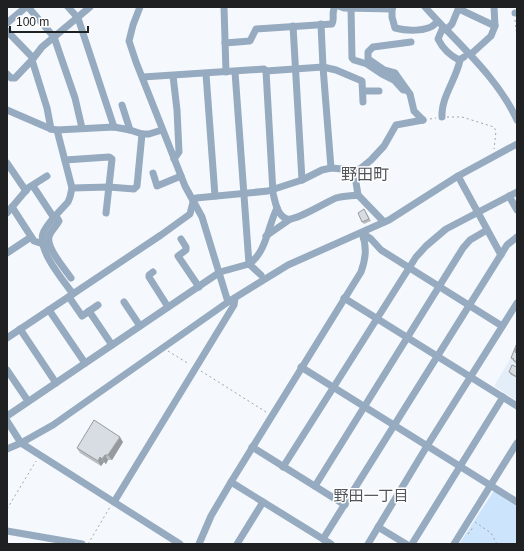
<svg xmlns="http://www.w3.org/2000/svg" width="524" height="551" font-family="Arial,'Noto Sans JP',sans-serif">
<rect width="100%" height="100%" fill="#f5f9fe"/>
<path fill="#e3eef9" d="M517 346V401L494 386 512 356Z"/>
<path fill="#cde4fd" d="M493 492H495L517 506V544H459Z"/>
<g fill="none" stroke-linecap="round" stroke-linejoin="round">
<g stroke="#a0a3a7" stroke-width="1" stroke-dasharray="2 3" stroke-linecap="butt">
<path d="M515 20 517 37"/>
<path d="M447 117H462L494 127 496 131 494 149"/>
<path d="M430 119 436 118"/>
<path d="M168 351 189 364"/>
<path d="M201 371 266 412"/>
<path d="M7 509 36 461"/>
<path d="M475 522 491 533 497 544"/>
<path d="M468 534 472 529V527"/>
<path d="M88 544 110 507"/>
</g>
<g stroke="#97abc0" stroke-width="7">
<path d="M28 7 54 37 75 98 82 128"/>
<path d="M68 7 78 18 114 127"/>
<path d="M140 7 133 25 129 41 136 62 185 186 202 217 228 302"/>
<path d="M224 7 226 72"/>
<path d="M341 7 344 8 392 9 393 7"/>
<path d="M425 7C457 43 497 76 517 120"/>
<path d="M494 7 495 26"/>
<path d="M351 8 352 58 354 60 367 64 382 74 394 80 403 90H407L395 73 384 70 368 59V52L373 47 411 42"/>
<path d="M392 9V17L395 28C406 31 427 32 435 24"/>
<path d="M459 9 495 26 491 36 470 55"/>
<path d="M515 13H517"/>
<path d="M7 23 26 7"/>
<path d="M321 24 323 67 336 70 362 81 363 102"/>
<path d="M293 26 302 180"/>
<path d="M443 27 438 39C443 49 449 55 459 60L464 57"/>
<path d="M446 30 452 24 459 7"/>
<path d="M7 31 33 58"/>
<path d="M225 43 250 41 256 29 332 24C335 19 331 12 335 7"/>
<path d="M266 71 273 193C275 201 277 216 287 219 296 221 326 202 336 198 343 196 351 196 358 195L384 222"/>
<path d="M235 72 249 264C266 253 268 226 277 208"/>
<path d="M7 74 11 78H15L32 60"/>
<path d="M206 74 215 196"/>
<path d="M173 76 177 110 179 152 174 159"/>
<path d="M143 77 264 69 266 71 323 67 331 168"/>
<path d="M407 90 410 94 414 111 423 120"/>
<path d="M363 91H379"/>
<path d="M122 105 130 130"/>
<path d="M7 110 51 129 57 130 114 127 130 130 142 134H149L162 130"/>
<path d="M442 117C441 97 456 80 460 60"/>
<path d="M51 129 47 108 32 60 42 47 90 7"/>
<path d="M57 130 72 188 109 187 134 189 137 186 142 134"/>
<path d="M65 160 109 157 112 159 106 213"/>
<path d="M7 163 26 191"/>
<path d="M353 170 355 176 358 195"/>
<path d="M153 173 157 186 181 176"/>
<path d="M458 176 501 255"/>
<path d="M33 186 54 218"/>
<path d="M72 188 70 197 68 202C60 211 49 221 44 231 35 248 63 280 73 294"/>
<path d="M509 196 517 210"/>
<path d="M12 207 34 241 43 244"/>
<path d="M7 213 28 188 47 176"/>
<path d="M56 216 59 221C56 227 50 231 49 237 46 248 65 269 71 278"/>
<path d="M362 233 371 239 381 250 502 326"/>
<path d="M266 236 289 220"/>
<path d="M181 239 186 247V250L178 256 199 287"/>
<path d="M7 253 31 237"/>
<path d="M153 272 149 275V277L168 307"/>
<path d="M69 297 82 316 98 305"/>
<path d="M344 298 517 406"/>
<path d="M124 302 140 326"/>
<path d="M49 310 85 363"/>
<path d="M89 311 112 345"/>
<path d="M20 329 56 383"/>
<path d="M7 338 161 235 190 214 193 202 196 198 268 191 302 180 322 170 331 168 353 170 360 169 371 160 384 146 396 125 423 120"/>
<path d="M301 367 517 502"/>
<path d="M7 370 28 401"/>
<path d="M7 416 220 272 249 264 261 275"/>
<path d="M7 421 21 443 180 544"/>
<path d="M252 447 345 505"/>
<path d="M7 449 21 443 53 425 228 302 288 265 389 220 458 176 517 144"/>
<path d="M283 467 416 257 426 246 446 229 517 192"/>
<path d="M231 482 331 544"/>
<path d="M315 486 463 248 470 240 487 230"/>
<path d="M114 502 234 305 235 298"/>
<path d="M378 527 406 544"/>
<path d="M7 531 82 544"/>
<path d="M323 539 507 245 517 237"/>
<path d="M199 544 211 516 231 482 361 272C366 258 367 247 362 233"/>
<path d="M237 544 263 502"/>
<path d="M368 544 427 446 517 303"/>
<path d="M412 544 503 397"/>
<path d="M454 544 517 443"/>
</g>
</g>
<g fill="#b9bec2">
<path d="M366 212 371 221 364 224 362 222Z"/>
<path d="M517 343V364H516L511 358Z"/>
<path d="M517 367V378L511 375 509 372Z"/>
<path d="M123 442 112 460H108L106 464 104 462 101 466 80 453 77 448Z"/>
</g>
<g fill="#969b9e">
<path d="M120 437 123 442 112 460 108 455Z"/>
<path d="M105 455 108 460 106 464 102 459Z"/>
<path d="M100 457 104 462 101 466 98 461Z"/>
</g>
<g fill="#d7dde2" stroke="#969b9e">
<path d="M364 209 369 219 362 222 358 213Z"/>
<path d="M517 343V346L515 352 517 354V362L513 360 514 359 511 358Z"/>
<path d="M517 346V353L515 352Z"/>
<path d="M512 365 517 367V377L509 372Z"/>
<path d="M94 420 120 437 108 455H105L102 459 100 457 98 461 77 448Z"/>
</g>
<g text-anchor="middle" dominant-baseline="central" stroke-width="3" stroke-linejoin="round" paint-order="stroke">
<g font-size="15" fill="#50555a" stroke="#fff">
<text x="371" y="495">野田一丁目</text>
</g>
<g font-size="16" fill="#50555a" stroke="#fff">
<text x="365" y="174">野田町</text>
</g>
</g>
<rect width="524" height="551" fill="none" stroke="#1e2022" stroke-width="16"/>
<path d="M10 26v6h78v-6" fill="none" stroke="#1e2022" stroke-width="2"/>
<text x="16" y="26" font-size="12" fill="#1e2022" stroke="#ffffff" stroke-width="3" paint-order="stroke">100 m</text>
</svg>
